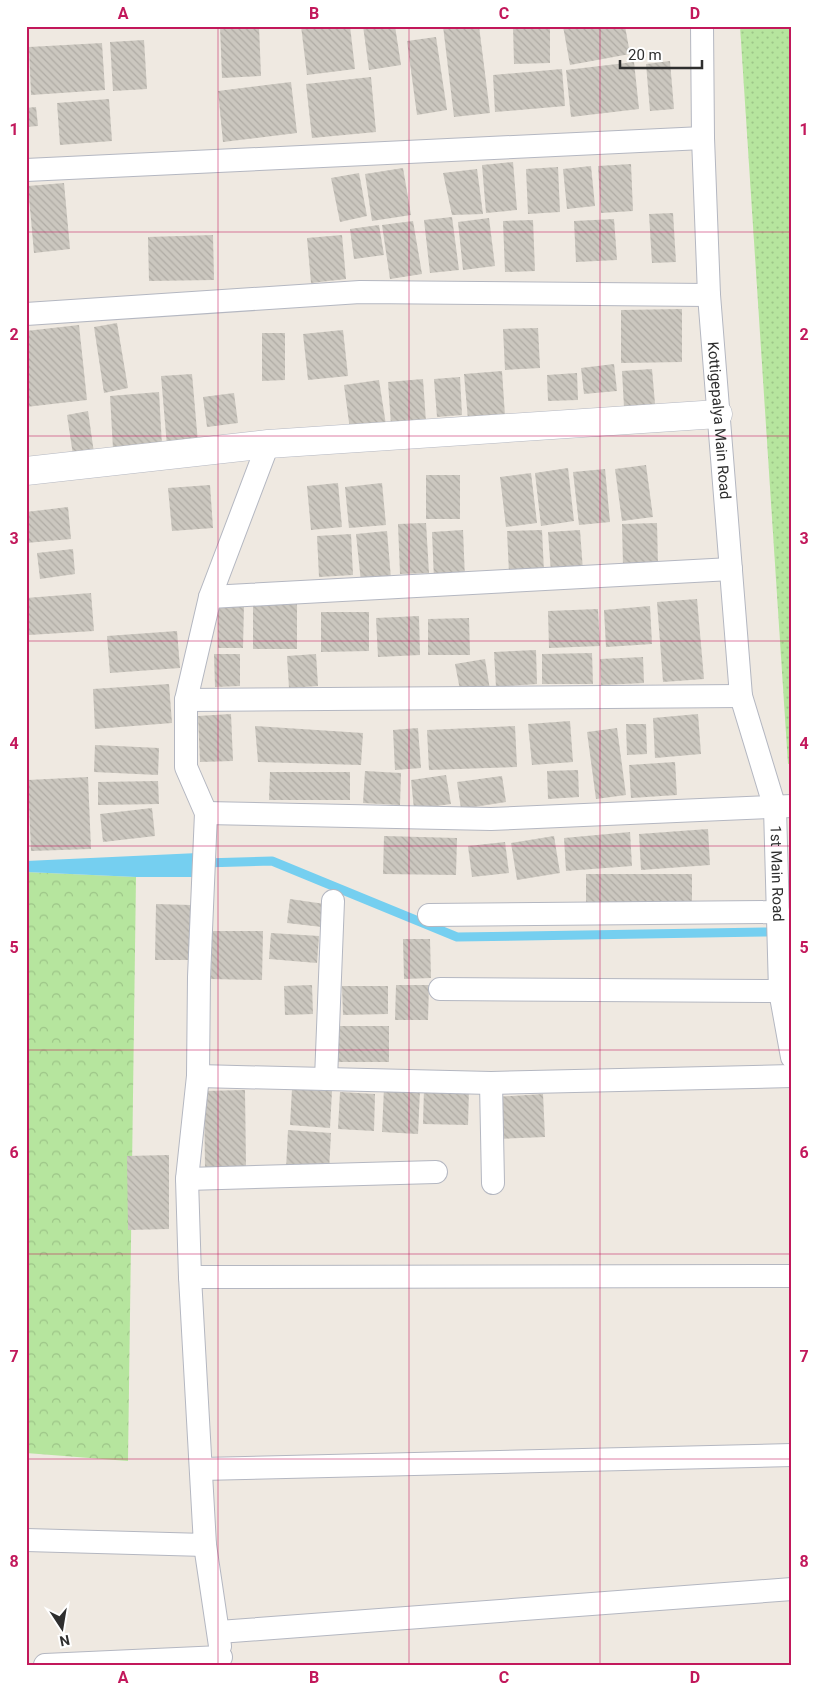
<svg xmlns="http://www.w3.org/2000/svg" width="818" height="1691" font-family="Roboto,sans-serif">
<defs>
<pattern id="green-dots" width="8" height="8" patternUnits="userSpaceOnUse" patternTransform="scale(1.25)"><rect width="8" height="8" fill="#b6e59e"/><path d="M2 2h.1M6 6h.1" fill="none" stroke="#9dc588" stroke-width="1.8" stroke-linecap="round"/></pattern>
<pattern id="forest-crowns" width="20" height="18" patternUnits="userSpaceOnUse" patternTransform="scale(1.25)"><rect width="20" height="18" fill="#b6e59e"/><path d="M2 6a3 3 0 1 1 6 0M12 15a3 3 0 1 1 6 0" fill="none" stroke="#9dc588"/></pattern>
<pattern id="building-back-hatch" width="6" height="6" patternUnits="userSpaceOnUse" patternTransform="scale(1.25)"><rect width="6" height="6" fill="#cbc7bf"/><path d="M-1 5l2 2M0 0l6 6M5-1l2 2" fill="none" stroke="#afaba4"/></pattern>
</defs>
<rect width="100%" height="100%" fill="#efe9e1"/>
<path fill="url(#green-dots)" d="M740 26H792V763L788 764Z"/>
<path fill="url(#forest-crowns)" d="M26 872 136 877 128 1461 26 1453Z"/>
<path fill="#75cff0" d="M198 853 194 877H136L26 872V861Z"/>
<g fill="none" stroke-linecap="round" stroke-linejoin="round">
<path stroke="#75cff0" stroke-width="9" d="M204 863 272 861 457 937 766 932"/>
</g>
<g fill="url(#building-back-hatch)">
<path d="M220 26H259L261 76 222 78Z"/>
<path d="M301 26H350L355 69 307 75Z"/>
<path d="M363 26H395L401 65 369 70Z"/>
<path d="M443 26H479L490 113 454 117Z"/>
<path d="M513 26H550V63L514 64Z"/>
<path d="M563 26H625L630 54 570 65Z"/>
<path d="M436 37 447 110 417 115 407 41Z"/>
<path d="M144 40 147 89 113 91 110 42Z"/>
<path d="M102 43 105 90 31 95 29 47Z"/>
<path d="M670 61 674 109 650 111 646 64Z"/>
<path d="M634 62 639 109 571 117 566 70Z"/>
<path d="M562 69 565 106 495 112 493 75Z"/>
<path d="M371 77 376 132 312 138 306 84Z"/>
<path d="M291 82 297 133 223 142 218 91Z"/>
<path d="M109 99 112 141 60 145 57 103Z"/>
<path d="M36 107 38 126 26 127V108Z"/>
<path d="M513 162 517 210 486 213 482 165Z"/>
<path d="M631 164 633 211 601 213 598 166Z"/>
<path d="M591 166 595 206 567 209 563 169Z"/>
<path d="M558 167 560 212 528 214 526 169Z"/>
<path d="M403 168 411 215 372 221 365 174Z"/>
<path d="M477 169 483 214 452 215 443 173Z"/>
<path d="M359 173 367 216 340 222 331 178Z"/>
<path d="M64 183 70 249 34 253 28 186Z"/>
<path d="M673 213 676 262 652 263 649 214Z"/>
<path d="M452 217 459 270 430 273 424 220Z"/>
<path d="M489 218 495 266 463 270 458 222Z"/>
<path d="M614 219 617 260 576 262 574 221Z"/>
<path d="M533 220 535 271 505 272 503 221Z"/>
<path d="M413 221 422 274 390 279 382 225Z"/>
<path d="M379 225 384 255 354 259 350 229Z"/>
<path d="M213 235 214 280 149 281 148 237Z"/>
<path d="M342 235 346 279 311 283 307 238Z"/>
<path d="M682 309V362L621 363V310Z"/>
<path d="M117 323 128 388 104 393 94 327Z"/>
<path d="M79 325 87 400 26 407V331Z"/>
<path d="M538 328 540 368 505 370 503 329Z"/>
<path d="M343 330 348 376 308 380 303 334Z"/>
<path d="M262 333H285V380L262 381Z"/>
<path d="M614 364 617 391 584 394 581 368Z"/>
<path d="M652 369 655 404 624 407 622 371Z"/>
<path d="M502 371 505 416 468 420 464 374Z"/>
<path d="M577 373 578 400 548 401 547 375Z"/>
<path d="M192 374 198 443 167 446 161 376Z"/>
<path d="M460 377 462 415 437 417 434 379Z"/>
<path d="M423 379 426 422 391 425 388 382Z"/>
<path d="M379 380 386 425 350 430 344 385Z"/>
<path d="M159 392 162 446 113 449 110 396Z"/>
<path d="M234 393 238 423 207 427 203 397Z"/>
<path d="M88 411 94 453 73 455 67 415Z"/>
<path d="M646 465 653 517 622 521 615 469Z"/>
<path d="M568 468 574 521 541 526 535 473Z"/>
<path d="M605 469 610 522 579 525 573 472Z"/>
<path d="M531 473 537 523 506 527 500 477Z"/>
<rect x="426" y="475" width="34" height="44"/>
<path d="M338 483 342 527 311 530 307 486Z"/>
<path d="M382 483 386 525 349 528 345 487Z"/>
<path d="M210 485 213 528 172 531 168 488Z"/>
<path d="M68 507 71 539 26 543V512Z"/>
<path d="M426 523 429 573 400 574 398 524Z"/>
<path d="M657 523 658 566H623L622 524Z"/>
<path d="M463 530 465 579 434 580 432 532Z"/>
<path d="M542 530 544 572 509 573 507 531Z"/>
<path d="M580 530 583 571 551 573 548 532Z"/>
<path d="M387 531 391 579 361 582 356 534Z"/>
<path d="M351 534 353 575 319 577 317 536Z"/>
<path d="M73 549 75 574 40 579 37 553Z"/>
<path d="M91 593 94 631 29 635 26 598Z"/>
<path d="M697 599 704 679 663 682 657 602Z"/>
<path d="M218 604H244L243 648H218Z"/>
<path d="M297 604V649H253V605Z"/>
<path d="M650 606 652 644 606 647 604 610Z"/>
<path d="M598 609 600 646 549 648 548 611Z"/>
<path d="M321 612H369V651L321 652Z"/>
<path d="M419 616 420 655 378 657 376 618Z"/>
<path d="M469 618 470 655H428V619Z"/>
<path d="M177 631 180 668 110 673 107 636Z"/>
<path d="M536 650 537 684 496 687 494 652Z"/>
<path d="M592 653 593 684H542V654Z"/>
<path d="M214 654H240V686L215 687Z"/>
<path d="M316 654 318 686 289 688 287 656Z"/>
<path d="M643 657 644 683 601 685 600 659Z"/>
<path d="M485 659 490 690 461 695 455 664Z"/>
<path d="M169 684 172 723 95 729 93 689Z"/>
<path d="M231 714 233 761 200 762 198 716Z"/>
<path d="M698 714 701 754 655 758 653 718Z"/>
<path d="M570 721 573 762 532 765 528 724Z"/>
<path d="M626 724H646L647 754 627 755Z"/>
<path d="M255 726 363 733 361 765 258 762Z"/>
<path d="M515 726 517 767 429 770 427 730Z"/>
<path d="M418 728 421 768 395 770 393 730Z"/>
<path d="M617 728 626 795 596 799 587 732Z"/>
<path d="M95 745 159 748 158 775 94 772Z"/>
<path d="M675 762 677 795 631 798 629 765Z"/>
<path d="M578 770 579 797 548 799 547 771Z"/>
<path d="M365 771 401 773 400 805 363 803Z"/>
<path d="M270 772H350V800H269Z"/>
<path d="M446 775 451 804 414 809 411 780Z"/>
<path d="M502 776 506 802 461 809 457 782Z"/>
<path d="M88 777 91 849 31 851 28 780Z"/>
<path d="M158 781 159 804 98 805V782Z"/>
<path d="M152 808 155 836 103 842 100 814Z"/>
<path d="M708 829 710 865 641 870 639 834Z"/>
<path d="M630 832 632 866 566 871 564 838Z"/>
<path d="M384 836 457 838 456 875 383 874Z"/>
<path d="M554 836 560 873 517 880 511 843Z"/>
<path d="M505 842 509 873 472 877 468 846Z"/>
<rect x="586" y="874" width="106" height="34"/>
<path d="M290 899 325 904 322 927 287 923Z"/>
<path d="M156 904 191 905 190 960H155Z"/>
<path d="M212 931H263L262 980 211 979Z"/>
<path d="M271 933 319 936 317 963 269 959Z"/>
<path d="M403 939H430L431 978 404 979Z"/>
<path d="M312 985 313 1014 285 1015 284 986Z"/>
<path d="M396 985H429L428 1020H395Z"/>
<path d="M342 986H388V1014L343 1015Z"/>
<path d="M339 1026H389V1062H338Z"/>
<path d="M384 1088 420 1090 418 1134 382 1132Z"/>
<path d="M424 1088 469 1089 468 1125 423 1124Z"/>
<path d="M292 1089 332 1091 330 1128 290 1125Z"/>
<path d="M245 1090 246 1168H205L204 1091Z"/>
<path d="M340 1092 375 1094 374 1131 338 1129Z"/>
<path d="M543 1094 545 1137 496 1139 494 1097Z"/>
<path d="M288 1130 331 1133 329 1171 286 1169Z"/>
<path d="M169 1155V1229L128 1230 127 1156Z"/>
</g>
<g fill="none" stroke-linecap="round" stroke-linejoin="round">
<defs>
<g id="minor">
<path id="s1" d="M702 26 703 138 709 295 741 696 775 808 780 991 792 1057"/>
<path d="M26 170 703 138"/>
<path d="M26 314 360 292 709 295"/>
<path d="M210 597 731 569"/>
<path d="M186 700 741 696"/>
<path d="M206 813 491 819 792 806"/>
<path d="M429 915 778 912"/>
<path d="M440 989 780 991"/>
<path d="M198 1076 491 1083 792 1076"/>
<path d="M326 1079 333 901"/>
<path d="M491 1083 493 1183"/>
<path d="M187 1179 436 1172"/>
<path d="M190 1277 792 1276"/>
<path d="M201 1469 792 1455"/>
<path d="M26 1540 205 1545 190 1277 187 1179 198 1076 199 977 206 813 186 767V700L210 597 268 444"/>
<path d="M205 1545 220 1646"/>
<path d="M219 1632 792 1589"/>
<path d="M45 1665 221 1657"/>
</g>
<path id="tertiary" d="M26 471 268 444 718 414"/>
</defs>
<use href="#minor" stroke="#b4b7c1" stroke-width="24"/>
<use href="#tertiary" stroke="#b4b7c1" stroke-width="29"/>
<use href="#minor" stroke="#fff" stroke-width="22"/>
<use href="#tertiary" stroke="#fff" stroke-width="28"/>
</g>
<path fill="none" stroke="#c2185b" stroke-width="1" stroke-opacity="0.55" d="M218 26V1665M409 26V1665M600 26V1665M26 232H792M26 436H792M26 641H792M26 846H792M26 1050H792M26 1254H792M26 1459H792"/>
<g text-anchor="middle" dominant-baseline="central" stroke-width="4.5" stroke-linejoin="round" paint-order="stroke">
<g font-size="15" fill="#2e2e2e" stroke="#fff">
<text stroke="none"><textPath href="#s1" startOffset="395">Kottigepalya Main Road</textPath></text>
<text stroke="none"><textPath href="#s1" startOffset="854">1st Main Road</textPath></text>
</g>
</g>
<rect width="818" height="1691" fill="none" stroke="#ffffff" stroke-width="55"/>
<g transform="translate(62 1628) rotate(168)" stroke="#ffffff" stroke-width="4" paint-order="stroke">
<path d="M0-4L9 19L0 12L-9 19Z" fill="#2e2e2e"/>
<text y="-8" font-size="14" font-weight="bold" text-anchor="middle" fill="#2e2e2e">N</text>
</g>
<path d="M620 60v8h82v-8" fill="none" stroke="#2e2e2e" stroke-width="2.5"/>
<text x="628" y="60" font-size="15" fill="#2e2e2e" stroke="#ffffff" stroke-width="4" paint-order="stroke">20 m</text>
<rect x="28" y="28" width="762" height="1636" fill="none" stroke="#c2185b" stroke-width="2"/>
<g font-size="16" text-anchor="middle" font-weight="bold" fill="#c2185b">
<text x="123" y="19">A</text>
<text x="314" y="19">B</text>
<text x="504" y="19">C</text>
<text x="695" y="19">D</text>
<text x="14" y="135">1</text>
<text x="804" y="135">1</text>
<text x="14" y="340">2</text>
<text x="804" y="340">2</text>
<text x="14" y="544">3</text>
<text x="804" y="544">3</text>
<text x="14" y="749">4</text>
<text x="804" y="749">4</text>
<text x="14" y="953">5</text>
<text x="804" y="953">5</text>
<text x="14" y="1158">6</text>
<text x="804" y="1158">6</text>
<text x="14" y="1362">7</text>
<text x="804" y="1362">7</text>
<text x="14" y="1567">8</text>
<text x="804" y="1567">8</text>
<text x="123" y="1683">A</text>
<text x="314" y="1683">B</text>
<text x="504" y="1683">C</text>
<text x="695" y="1683">D</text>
</g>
</svg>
